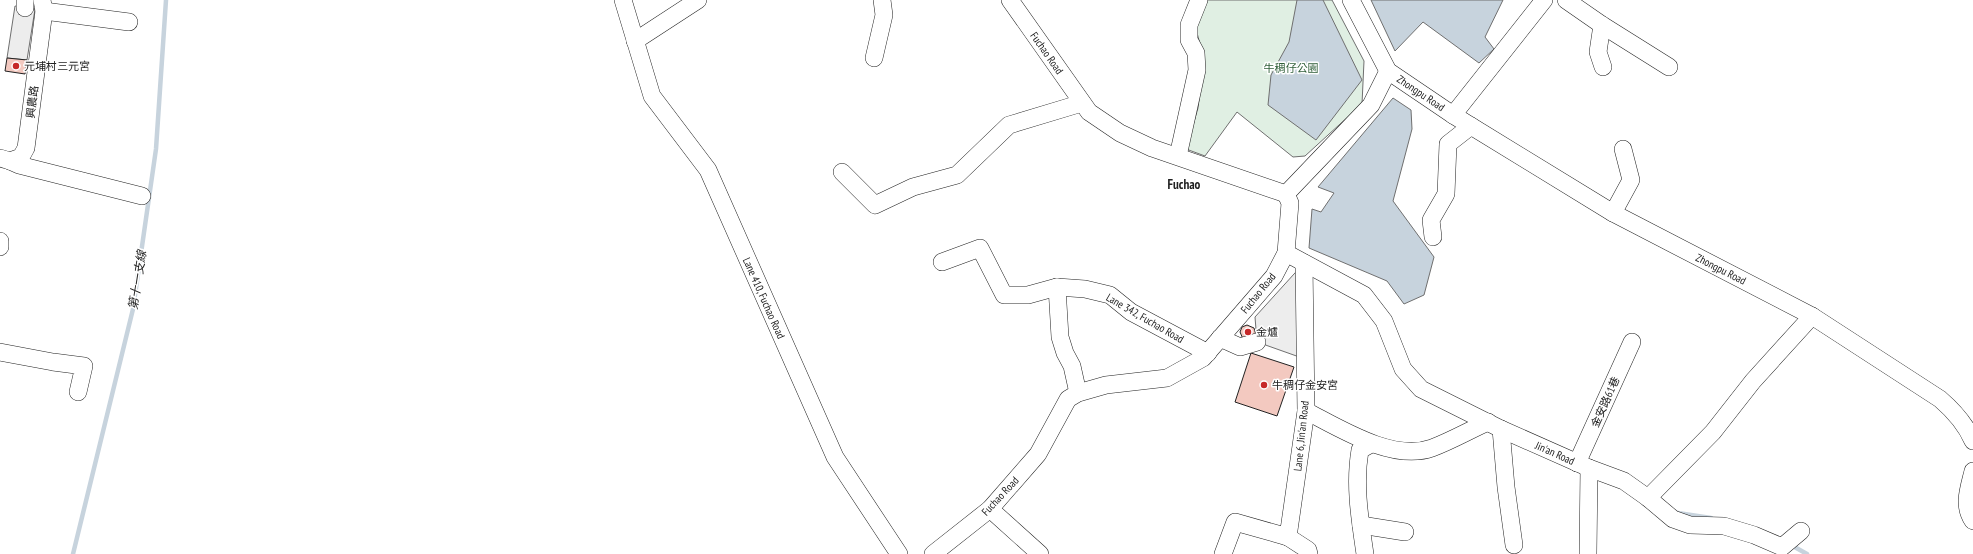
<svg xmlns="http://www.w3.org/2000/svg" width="1973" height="554" font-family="'PT Sans Narrow','Noto Sans TC',sans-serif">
<rect width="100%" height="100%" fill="#fff"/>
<path fill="#e0efe3" stroke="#6f6f6f" d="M1207 0H1332L1364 61 1362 104 1305 156 1293 157 1237 112 1205 156 1186 149 1198 108 1204 59 1196 29Z"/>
<g fill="#ededed" stroke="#6f6f6f">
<path d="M15 6 35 9 27 60 7 58Z"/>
<path d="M1304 263 1305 359 1257 342 1255 317Z"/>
</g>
<g fill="#c7d3dd" stroke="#6f6f6f">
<path d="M1297 0H1323L1362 80 1316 140 1268 105 1271 75 1289 42Z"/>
<path d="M1371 0H1503L1485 37 1494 49 1479 63 1423 22 1395 51Z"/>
<path d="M1393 98 1411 110 1412 129 1393 201 1434 257 1424 295 1404 304 1387 281 1309 248 1312 209 1321 212 1334 193 1318 187Z"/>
</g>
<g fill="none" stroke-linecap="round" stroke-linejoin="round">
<g stroke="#c7d3dd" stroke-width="4.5">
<path d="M1678 513 1711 518"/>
<path d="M1791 545 1807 554"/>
<path d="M73 554 133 309 156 149 166 0"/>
</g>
</g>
<g fill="#f3c9c0" stroke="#222">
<path d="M7 58 27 60 25 74 5 71Z"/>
<path d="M1247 325 1254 328 1256 335 1243 339 1240 332 1242 327Z"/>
<path d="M1251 353 1294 367 1277 416 1235 402Z"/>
</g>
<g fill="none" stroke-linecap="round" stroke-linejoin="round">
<defs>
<g id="minor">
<path d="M623 0 652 96 708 170 835 457 899 554"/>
<path d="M1010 0 1089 112 1120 133 1152 148 1286 194"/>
<path d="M1351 0 1388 71 1453 115 1613 213 1812 316 1940 399C1954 411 1965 423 1973 441"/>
<path d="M1566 0 1602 25 1669 67"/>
<path d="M25 8V0"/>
<path d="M44 11 129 22"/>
<path d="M1602 25 1598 52 1603 67"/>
<path d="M635 41 698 0"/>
<path d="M874 58 884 15 882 0"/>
<path d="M1453 115 1544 0"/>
<path d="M1178 156 1197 70 1196 53 1189 40V25L1199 0"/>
<path d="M0 158 10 161 21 157 26 148 44 11 42 0"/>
<path d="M10 161 19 165 142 196"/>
<path d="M842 172 875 205 913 187 957 175 1009 125 1082 103"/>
<path d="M1286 194 1371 105 1388 71"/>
<path d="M1613 213 1631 180 1623 149"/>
<path d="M1433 237 1431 220 1446 194 1448 144 1471 126"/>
<path d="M0 241V247"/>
<path d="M1286 253 1364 295 1384 321 1403 369 1421 389 1501 429 1589 468 1624 481 1648 498 1673 519 1690 525 1724 526 1754 535 1782 547 1801 531"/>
<path d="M942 262 980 248 1004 295H1028L1057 287 1085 289 1110 295 1131 312 1208 353"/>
<path d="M1057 287 1060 337 1065 353 1072 366 1078 393"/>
<path d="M1220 338 1240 347 1257 342"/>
<path d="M0 352 53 362 84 366 78 392"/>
<path d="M1306 411C1341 429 1393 462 1432 448 1451 441 1470 430 1488 422"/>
<path d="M1501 429 1506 487 1514 545"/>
<path d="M1577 463 1632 342"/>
<path d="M1973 471C1969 488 1962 505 1973 521"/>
<path d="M1648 498 1713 432 1753 381 1812 316"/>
<path d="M990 509 1040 554"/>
<path d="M1361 525 1405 532"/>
<path d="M1288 537 1308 550 1309 554"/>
<path d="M933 554 990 509 1038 454 1068 399 1078 393 1106 385 1167 378 1203 358 1274 276 1286 253 1290 203 1286 194"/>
<path d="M1223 554 1235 522 1288 537 1306 411 1304 263"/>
<path d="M1365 554C1360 520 1354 485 1360 450L1371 444"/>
<path d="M1588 554 1589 468"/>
</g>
</defs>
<use href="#minor" stroke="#222" stroke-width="18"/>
<use href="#minor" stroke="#fff" stroke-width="17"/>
</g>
<g fill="#c62828" stroke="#fff" stroke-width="1.5">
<circle cx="16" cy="66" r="4"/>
<circle cx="1248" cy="332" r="4"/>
<circle cx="1264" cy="385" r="4"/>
</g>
<g text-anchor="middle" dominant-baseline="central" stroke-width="3" stroke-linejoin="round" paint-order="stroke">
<g font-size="11" fill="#222" stroke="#fff">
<text transform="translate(1047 53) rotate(55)">Fuchao Road</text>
<text transform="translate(1421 93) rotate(34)">Zhongpu Road</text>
<text transform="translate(32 102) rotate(-83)">興農路</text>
<text transform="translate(1721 269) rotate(27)">Zhongpu Road</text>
<text transform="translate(1258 293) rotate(-51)">Fuchao Road</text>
<text transform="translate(764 298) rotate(66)">Lane 410, Fuchao Road</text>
<text transform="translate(1145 318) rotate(30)">Lane 342, Fuchao Road</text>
<text transform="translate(1605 402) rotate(-66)">金安路61巷</text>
<text transform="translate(1301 436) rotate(-84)">Lane 6, Jin'an Road</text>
<text transform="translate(1555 453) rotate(24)">Jin'an Road</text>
<text transform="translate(1000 496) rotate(-47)">Fuchao Road</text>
</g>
<g font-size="11" fill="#222" stroke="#fff" text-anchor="start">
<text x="24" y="66">元埔村三元宮</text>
<text x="1256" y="332">金爐</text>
<text x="1272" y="385">牛稠仔金安宮</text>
</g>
<g font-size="11" fill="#2f5e38" stroke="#fff">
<text x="1291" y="68">牛稠仔公園</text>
</g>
<g font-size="12" font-style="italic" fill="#222" stroke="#fff">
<text transform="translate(137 280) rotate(-81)">第十一支線</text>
</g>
<g font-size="13" font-weight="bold" fill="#222" stroke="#fff">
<text x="1184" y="184">Fuchao</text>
</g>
</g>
</svg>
